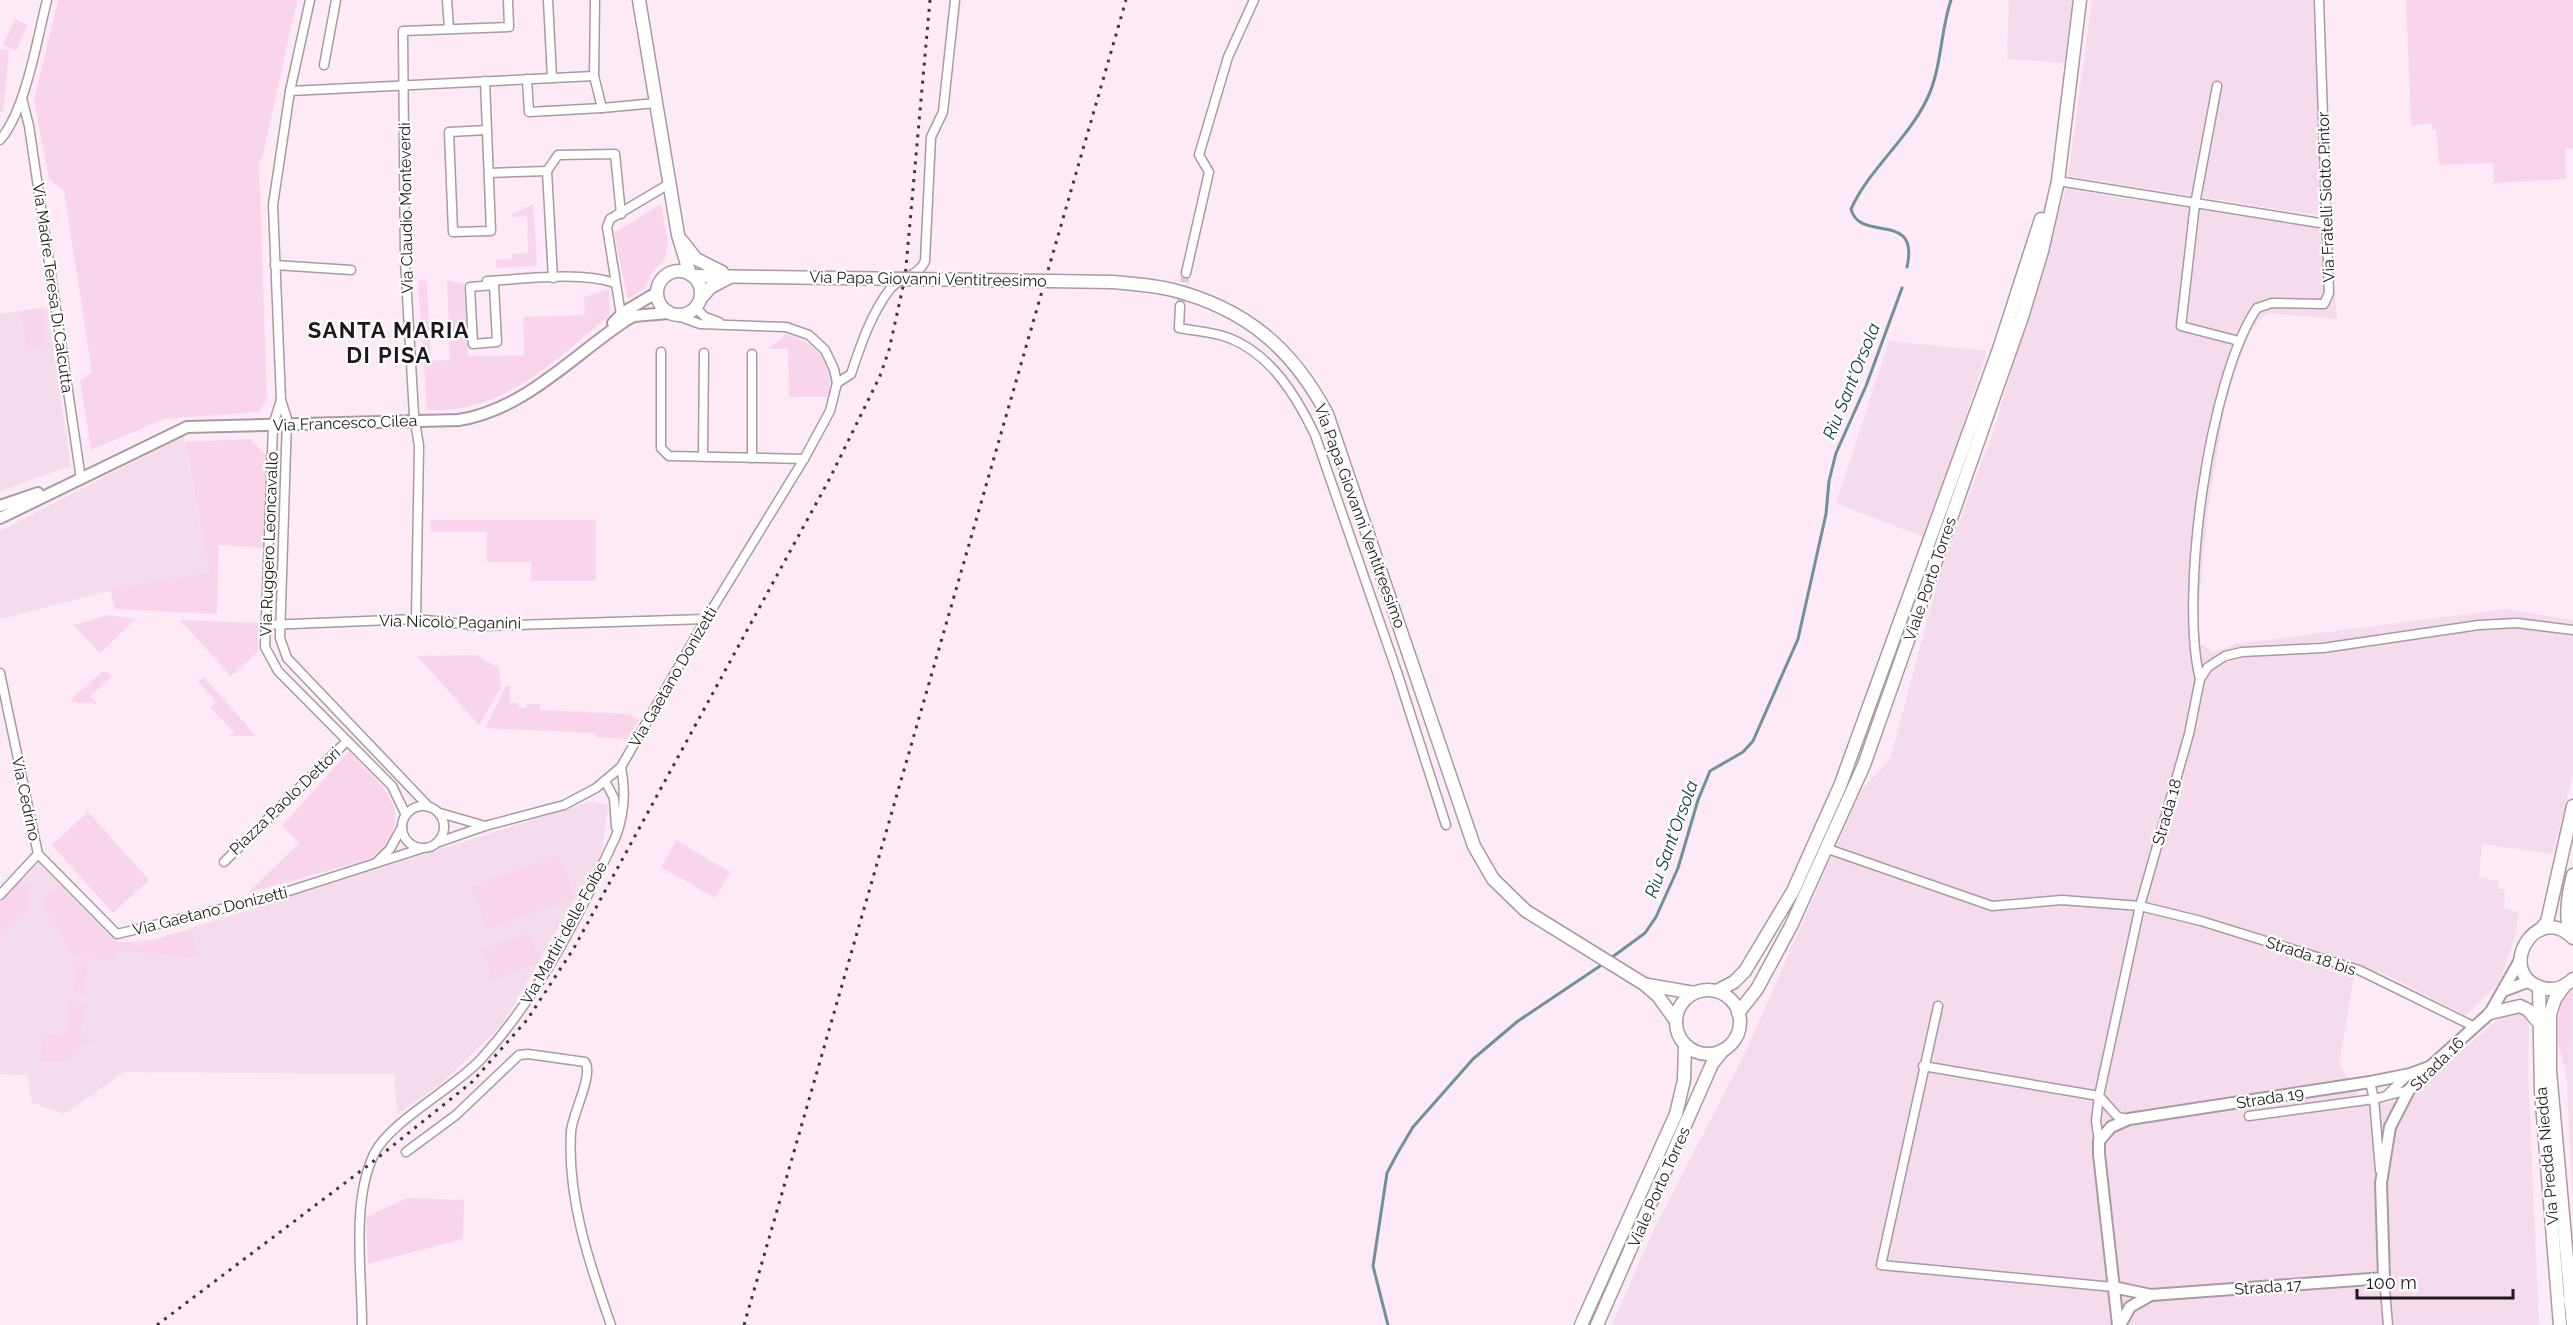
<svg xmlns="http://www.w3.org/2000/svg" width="2573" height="1325" font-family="Raleway,sans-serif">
<rect width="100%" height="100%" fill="#fdeaf6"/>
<g fill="#f5dcec">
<path d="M2009 0H2077L2065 63 2007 59Z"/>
<path d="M2092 0H2317L2322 216 2068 176Z"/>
<path d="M2066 189 2329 230 2337 319 2269 313 2259 319 2250 333 2237 366 2225 406 2208 508 2197 624 2198 643 2215 652 2236 644 2505 609 2573 620V776L2552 854 2482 844 2479 877 2499 881 2498 888 2505 890 2504 908 2519 912 2515 937 2499 983 2466 1016 2387 975 2356 965 2339 1064 2364 1105 2411 1099 2419 1087 2508 1011 2517 1010 2524 1013 2529 1027 2528 1070 2539 1325H1612L1651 1235 1746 1051 1860 792 1890 759 1940 573 1994 429Z"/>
<path d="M47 307 71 466 0 491V314Z"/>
<path d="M1889 341 1987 351 1926 538 1836 503Z"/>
<path d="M183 436 209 572 109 591 0 619V531Z"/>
<path d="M593 801 608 805 602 853 502 1025 440 1085 397 1114 394 1074 125 1072 64 1114 32 1103 27 1075 0 1074V906L38 863 119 943 156 939Z"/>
<path d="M2573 989V1217L2567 1083 2563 1051 2557 1043 2560 1006 2563 998Z"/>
</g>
<g fill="#f9d5ec">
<path d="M58 0H297L263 155 259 162 267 400 259 412 164 419 91 450 80 380 92 372 64 191 49 179 34 100Z"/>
<path d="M2406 0H2573V148L2565 149 2566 179 2494 183 2493 163 2439 165 2436 129 2432 130V123L2411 126Z"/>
<path d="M15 19 28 25 16 51 3 45Z"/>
<path d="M0 49 9 50 3 112H0Z"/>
<path d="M533 204 537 262 535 266 497 268 495 260 512 259V254L528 253 527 216 507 217Z"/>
<path d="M661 204 668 244 665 259 653 271 644 289 628 299 614 233Z"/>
<path d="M418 280 427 281 431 361 450 360 447 280 464 284 468 356 524 355 523 317 585 315 584 297 609 289V316C553 361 504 414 427 410Z"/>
<path d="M41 308 47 346 26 349 21 311Z"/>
<path d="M786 334C817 343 835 363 829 397H789L788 349H768Z"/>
<path d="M250 439 266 455 263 548 219 545 217 614 115 609 109 585 113 588 209 572 185 442Z"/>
<path d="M431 520H596V581H531V562H487V532H431Z"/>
<path d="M107 615 136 619 100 653 73 625Z"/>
<path d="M180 620 259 623 258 652 231 676Z"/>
<path d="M477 655 499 668 501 687 479 725 417 656Z"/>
<path d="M106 671 112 677 90 696 97 704 72 702V698L102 672Z"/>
<path d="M204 677 256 736H229L234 732 210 707 216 702 198 681Z"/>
<path d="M506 686H510V703H519V708H527V704H540V710L629 714 639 720 627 739 596 737V733L485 728Z"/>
<path d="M349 751C382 788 418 809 377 857L248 893 299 843 282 826Z"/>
<path d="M88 812 149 880 113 913 52 845Z"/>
<path d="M676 840 730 872 715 898 661 867Z"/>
<path d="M559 854 575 898 487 930 471 887Z"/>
<path d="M21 879 30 890V907L0 937V902Z"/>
<path d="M58 884 113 941 142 945 192 930 197 958 117 951 114 960 74 957 45 909 46 894Z"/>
<path d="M529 932 540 962 493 980 481 950Z"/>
<path d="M73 960 88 962 84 994 73 993 76 965 72 964Z"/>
<path d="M2572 990 2568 1064H2563C2563 1055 2558 1048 2558 1040 2556 1022 2558 1002 2572 990Z"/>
<path d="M69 1001 84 1003 80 1038 93 1040 64 1061H40L43 1034 65 1036Z"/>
<path d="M408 1198 464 1200 463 1239 368 1264 366 1217Z"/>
</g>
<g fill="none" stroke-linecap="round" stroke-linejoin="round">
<g stroke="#6f9296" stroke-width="3">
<path d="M1907 267C1920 209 1860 244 1851 209 1870 168 1908 139 1927 99 1942 68 1940 32 1951 0"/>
<path d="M1611 958 1645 933 1656 917 1678 868 1698 800 1710 771 1743 752 1753 741 1798 639 1826 514 1829 481 1836 453 1866 386 1902 288"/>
<path d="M1388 1325 1373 1266 1387 1173 1397 1154 1413 1127 1473 1059 1518 1021 1603 964"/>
</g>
<path stroke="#dccad5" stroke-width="8" stroke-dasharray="8 4" stroke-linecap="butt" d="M1180 306 1186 273"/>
<defs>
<g id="minor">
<path d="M310 0 290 91 273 205 281 400 287 419 280 638 287 658 429 807"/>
<path d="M447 0 449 28"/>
<path d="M548 0 552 78"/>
<path d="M324 65 336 0"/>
<path d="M594 76 595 0"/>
<path d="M527 79 529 112 602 108"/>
<path d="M485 81 491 231 453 232 449 132 487 130"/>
<path d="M2217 86 2195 204 2181 326 2239 341"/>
<path d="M290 91 594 76 602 108 656 103"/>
<path d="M22 98 29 126 81 479"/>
<path d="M0 140C26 110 37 39 47 0"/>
<path d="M547 171 558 155 615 154 621 214"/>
<path d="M547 171 553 278"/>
<path d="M489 173 547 171"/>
<path d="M2058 181 2326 224"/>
<path d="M275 265 351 270"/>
<path d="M1186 273 1209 172 1199 155 1228 57 1254 0"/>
<path d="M487 281C526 279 579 271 615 283"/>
<path d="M494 285 497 342 473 344 470 287Z"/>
<path d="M1180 306 1179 328C1195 331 1214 332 1229 338 1271 354 1297 397 1315 435L1397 672 1446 825"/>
<path d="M696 308 705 317 719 322"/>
<path d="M621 315 607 227 610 219 669 184"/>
<path d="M661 352V448L669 456 804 459"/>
<path d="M752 354V458"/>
<path d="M837 383 851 374C861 344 871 314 890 289 900 277 919 276 925 261L931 137 943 112 955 0"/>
<path d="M281 400 273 425 265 647 278 671 392 786 406 815"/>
<path d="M703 456 704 353"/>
<path d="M416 619 419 446 414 415 405 260 403 31 509 27 508 0"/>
<path d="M267 625 416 619 482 626 706 619"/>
<path d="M0 673 38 854"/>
<path d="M2200 679C2179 597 2209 378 2257 308L2272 303 2324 304 2329 293 2319 0"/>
<path d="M605 781 614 798 616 827"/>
<circle cx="423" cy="827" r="21"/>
<path d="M440 813 485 826"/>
<path d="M439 842 485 826 564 805 596 788 621 767 706 619 804 459 830 411 837 383 834 369 825 350 809 335 786 327 700 324 678 316"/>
<path d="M1828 849 1992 906 2062 900 2140 906 2201 921 2359 970 2475 1027"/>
<path d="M38 854 117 934 267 898 420 849"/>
<path d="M378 861 390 849 402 827"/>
<path d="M224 862 347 741"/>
<path d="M0 895 38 854"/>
<path d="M1938 1006 1881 1265 2113 1287"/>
<path d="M1923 1066 2099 1096 2118 1117 2129 1119"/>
<path d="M2370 1082 2374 1099 2380 1170"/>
<path d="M2388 1094 2409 1074"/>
<path d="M2249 1116 2374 1099 2409 1090"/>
<path d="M2099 1141 2096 1121 2099 1096 2140 906 2189 734 2200 679 2208 667 2225 656 2242 652 2323 648 2479 625 2517 623 2573 630"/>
<path d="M406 1152 456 1115 519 1055 528 1054 585 1062C594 1075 572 1114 571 1132 567 1198 589 1263 611 1325"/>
<path d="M2384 1278 2388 1325"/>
<path d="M362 1325C362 1272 351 1202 374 1154 390 1121 454 1089 482 1058 540 994 580 914 616 836 625 812 626 791 621 767"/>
</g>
<g id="tertiary">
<path d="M613 323 624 312 656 293"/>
<path d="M0 506 38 493"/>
<path d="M0 518 187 427 458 420C524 410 571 357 625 321L634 316 668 313"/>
<path d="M2503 991 2530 981"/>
<path d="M2113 1287 2151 1295 2384 1278 2381 1183 2390 1127 2409 1090 2431 1066 2490 1013 2520 960"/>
<path d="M2118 1325 2099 1154V1141L2111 1127 2129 1119 2370 1082 2410 1074 2429 1067"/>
<path d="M2120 1325 2130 1307 2151 1295"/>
</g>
<g id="secondary">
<path d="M639 0 678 235 690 274"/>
<path d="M682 241 696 259 722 272"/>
<circle cx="679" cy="293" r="22"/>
<path d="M693 276 838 278"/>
<path d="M1113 282C1133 284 1154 285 1173 290 1246 309 1292 348 1327 414L1474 846 1493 879 1526 911 1644 984 1658 996 1676 1021"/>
<path d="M701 298 711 287 730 277"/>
<path d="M2540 930 2547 922 2573 806"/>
<path d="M2571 936C2564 917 2568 894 2573 875"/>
<path d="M2573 938C2535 900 2494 975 2543 988 2554 991 2565 987 2573 979"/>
<path d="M1648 985 1694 993"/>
<path d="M2565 985 2555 999 2550 1014V1071L2573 1325"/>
<path d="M2539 987 2541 1091 2560 1325"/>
<circle cx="1708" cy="1022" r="32"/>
<path d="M1717 991 1734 982 1745 971 1793 891 1840 786 1999 349 2041 219"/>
<path d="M1738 1013 1757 989 1791 926 1864 765 2022 317 2042 251 2058 181 2080 0"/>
<path d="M2490 1013 2520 1006 2528 1010 2539 1023"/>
<path d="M1581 1325 1676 1114 1684 1080 1685 1045"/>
<path d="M1597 1325 1712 1064 1723 1050"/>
</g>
<path id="trunk" d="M2571 1300 2573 1308"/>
</defs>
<use href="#minor" stroke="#aa99a4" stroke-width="11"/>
<use href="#tertiary" stroke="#aa99a4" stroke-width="14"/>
<use href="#secondary" stroke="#aa99a4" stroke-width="15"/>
<use href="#trunk" stroke="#aa99a4" stroke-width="16"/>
<use href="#minor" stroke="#fff" stroke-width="8"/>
<use href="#tertiary" stroke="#fff" stroke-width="10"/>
<use href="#secondary" stroke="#fff" stroke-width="12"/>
<use href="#trunk" stroke="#fff" stroke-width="14"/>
<g stroke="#3f373c" stroke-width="3" stroke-dasharray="3 6" stroke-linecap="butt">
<path d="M157 1325 370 1164 472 1082 527 1020 574 948 830 478 880 376 889 350 905 278 930 0"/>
<path d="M744 1325 1126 0"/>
</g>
<defs>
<path id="secondary-bridge" d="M838 278 1113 282"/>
</defs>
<use href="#secondary-bridge" stroke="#aa99a4" stroke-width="15" stroke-linecap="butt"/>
<use href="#secondary-bridge" stroke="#fff" stroke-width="12"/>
</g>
<g text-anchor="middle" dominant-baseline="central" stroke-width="4.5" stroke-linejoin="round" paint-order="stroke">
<g font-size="16" fill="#1e181c" stroke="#fff">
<text transform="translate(2326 197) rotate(-92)">Via Fratelli Siotto Pintor</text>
<text transform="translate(406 208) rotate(-91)">Via Claudio Monteverdi</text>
<text transform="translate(928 279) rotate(1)">Via Papa Giovanni Ventitreesimo</text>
<text transform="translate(53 288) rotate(82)">Via Madre Teresa Di Calcutta</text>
<text transform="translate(345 423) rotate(-2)">Via Francesco Cilea</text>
<text transform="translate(1360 516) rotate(70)">Via Papa Giovanni Ventitreesimo</text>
<text transform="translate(269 544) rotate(-88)">Via Ruggero Leoncavallo</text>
<text transform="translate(1930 579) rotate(-71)">Viale Porto Torres</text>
<text transform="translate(450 622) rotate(1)">Via Nicolò Paganini</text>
<text transform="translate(673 677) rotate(-60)">Via Gaetano Donizetti</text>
<text transform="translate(26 799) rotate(78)">Via Cedrino</text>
<text transform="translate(285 801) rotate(-44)">Piazza Paolo Dettori</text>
<text transform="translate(2167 812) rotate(-74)">Strada 18</text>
<text transform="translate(210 911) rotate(-14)">Via Gaetano Donizetti</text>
<text transform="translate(564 933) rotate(-61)">Via Martiri delle Foibe</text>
<text transform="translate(2311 956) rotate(18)">Strada 18 bis</text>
<text transform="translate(2437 1064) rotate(-45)">Strada 16</text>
<text transform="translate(2270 1098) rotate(-9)">Strada 19</text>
<text transform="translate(2547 1156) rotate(-95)">Via Predda Niedda</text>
<text transform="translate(1659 1187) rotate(-66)">Viale Porto Torres</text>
<text transform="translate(2268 1287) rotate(-4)">Strada 17</text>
</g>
<g font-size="18" font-style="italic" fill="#0d3e42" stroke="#fff">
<text transform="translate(1851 381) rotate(-68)">Riu Sant'Orsola</text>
<text transform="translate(1671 839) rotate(-70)">Riu Sant'Orsola</text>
</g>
<g font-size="22" font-weight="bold" letter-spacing="1.5" fill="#1e181c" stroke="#fff">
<text x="389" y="330">SANTA MARIA<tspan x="389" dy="25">DI PISA</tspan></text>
</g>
</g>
<path d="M2357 1289v9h156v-9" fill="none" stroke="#1e181c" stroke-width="3"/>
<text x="2366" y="1289" font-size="18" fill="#1e181c" stroke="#ffffff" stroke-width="4.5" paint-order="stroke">100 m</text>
</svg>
